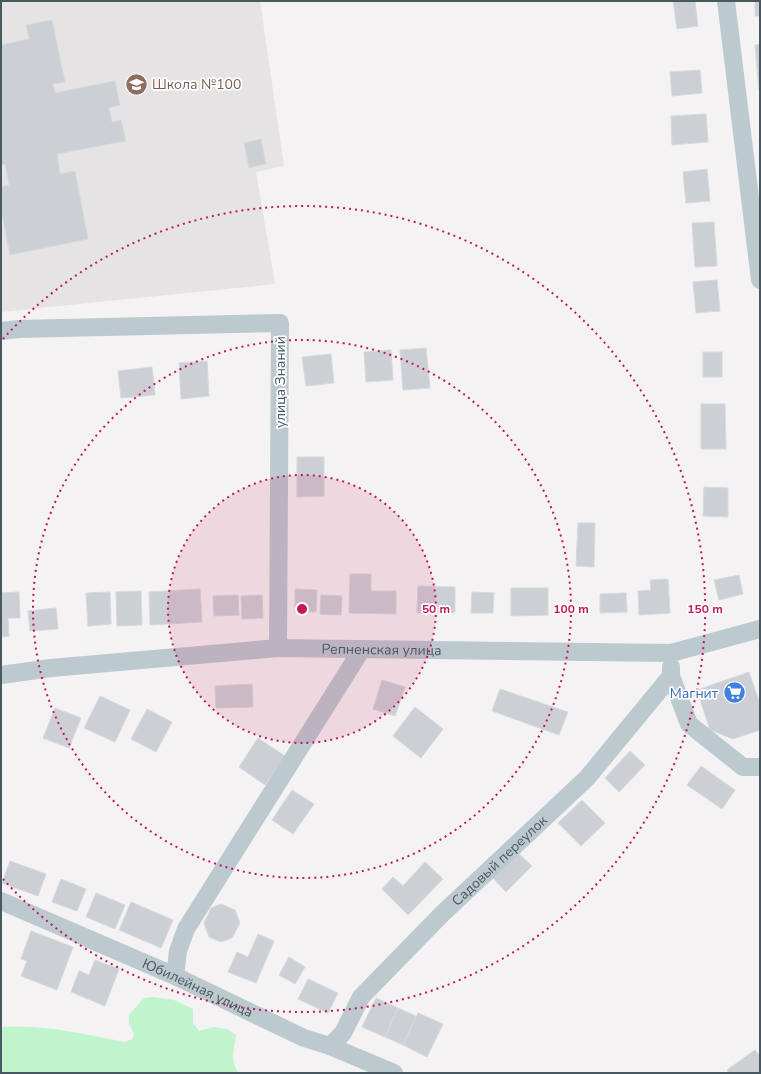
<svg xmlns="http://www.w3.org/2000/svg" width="761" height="1074" font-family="'Nunito Sans',sans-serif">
<rect width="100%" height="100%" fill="#f4f2f2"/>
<path fill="#e6e3e4" d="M1 1H260L284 166 256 172 275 284 1 312Z"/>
<path fill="#bff4cd" d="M153 997 174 1000 193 1009V1023L199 1031 214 1027 227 1029 236 1035C234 1049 229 1061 239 1073H1V1027C45 1024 82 1034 125 1042L132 1039 134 1034 129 1023V1015L144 998Z"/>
<g fill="#ccd0d5" stroke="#d6d9de">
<path d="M673 1H695L698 26 677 29Z"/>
<rect x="755" y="1" width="5" height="15"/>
<path d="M52 20 65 82 53 84 55 93 115 81 120 105 109 108 112 122 121 120 126 141 57 154 60 174 75 171 88 239 10 255 1 208V187L9 185 5 164 1 165V45L29 39 26 25Z"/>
<path d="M760 44V90H759L755 45Z"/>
<path d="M700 70 702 93 672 96 670 72Z"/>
<path d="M706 114 708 142 672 145 671 116Z"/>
<path d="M261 139 266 164 249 168 244 143Z"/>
<path d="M707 169 710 201 686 203 683 172Z"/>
<path d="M714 222 717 266 695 267 692 223Z"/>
<path d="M717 280 720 311 696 313 693 282Z"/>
<path d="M426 348 430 388 403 390 400 350Z"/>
<path d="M391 350 393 380 366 382 364 352Z"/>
<rect x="703" y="352" width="19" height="25"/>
<path d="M331 354 334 383 306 386 302 357Z"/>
<path d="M207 361 209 396 181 399 179 363Z"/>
<path d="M152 367 155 395 121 398 118 371Z"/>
<path d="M701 404H725L726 449H701Z"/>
<path d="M297 457H324V496L297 497Z"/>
<path d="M704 487 728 488V517L703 516Z"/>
<path d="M578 523H595L594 567 576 566Z"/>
<path d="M350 574H371V591H396V614L349 613Z"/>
<path d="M739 575 743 594 719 600 714 580Z"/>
<path d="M668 579 670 613 639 615 638 591 651 590 650 580Z"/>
<path d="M418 586 455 587V613H417Z"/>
<path d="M511 588H548V615L511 616Z"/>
<path d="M200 589 202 622 150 625 149 592Z"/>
<path d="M295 589 317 590 316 612H295Z"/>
<path d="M141 591 142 625 117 626 116 592Z"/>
<path d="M19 592 20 618H8L9 636 1 637V616H2L1 593Z"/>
<path d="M110 592 111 624 88 626 86 593Z"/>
<path d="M472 592 494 593 493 613H471Z"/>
<path d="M626 593 627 612 600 613V594Z"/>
<path d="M238 595 239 615 214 616 213 596Z"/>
<path d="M262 595 263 618 242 619 241 596Z"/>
<path d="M321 595 342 596 341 615 320 614Z"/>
<path d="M56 608 58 629 30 631 28 611Z"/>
<path d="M749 672 760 704V730L733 739 710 730 697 690Z"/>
<path d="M382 680 405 687 395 716 373 709Z"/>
<path d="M252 684 253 707 216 708 215 686Z"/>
<path d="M500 689 568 712 559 735 492 711Z"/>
<path d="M100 696 130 710 115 742 84 728Z"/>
<path d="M415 707 443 729 421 758 393 736Z"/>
<path d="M55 708 81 718 69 748 43 738Z"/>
<path d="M147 709 172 722 156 752 131 739Z"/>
<path d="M258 738 285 756 265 785 239 767Z"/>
<path d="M630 751 645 765 619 792 605 778Z"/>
<path d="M701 766 735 790 722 809 687 785Z"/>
<path d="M292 790 314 804 293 834 272 820Z"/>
<path d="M582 800 605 823 581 846 558 823Z"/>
<path d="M515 850 532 866 506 892 490 875Z"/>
<path d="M10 861 46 874 38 896 2 883Z"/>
<path d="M425 862 443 879 408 915 382 889 393 877 403 886Z"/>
<path d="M61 879 86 889 77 911 52 902Z"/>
<path d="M96 893 125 905 115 929 86 917Z"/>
<path d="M131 902 173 920 161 948 119 930Z"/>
<path d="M221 904 235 910 240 923 232 938 221 942 209 937 204 923 211 908Z"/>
<path d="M31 931 73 947 57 990 21 976 27 961 21 959Z"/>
<path d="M258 934 274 941 256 983 228 972 237 952 248 957Z"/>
<path d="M289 957 305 967 295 984 279 975Z"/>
<path d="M95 960 119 969 105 1006 71 992 79 971 89 975Z"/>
<path d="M308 979 338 993 328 1013 298 999Z"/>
<path d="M376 998 398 1008 385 1037 362 1027Z"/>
<path d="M398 1008 416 1016 403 1045 385 1037Z"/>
<path d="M418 1013 443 1024 427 1057 403 1045Z"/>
<path d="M755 1050 760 1056V1073H729L727 1070Z"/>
</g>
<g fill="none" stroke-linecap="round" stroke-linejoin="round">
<g stroke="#bcc9cf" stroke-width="18">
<path d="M726 1 760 280"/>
<path d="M1 331 19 329 280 323 278 648"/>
<path d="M671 667V676L689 724 743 767H760"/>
<path id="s1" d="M1 675 51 668 278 648 671 653 760 629"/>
<path id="s2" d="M1 901 175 976 304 1038 330 1046 394 1073"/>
<path d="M175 976 178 951 186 929 362 649"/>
<path id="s3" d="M330 1046 343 1033 361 997 442 914 587 778 671 676"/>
</g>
</g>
<circle cx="302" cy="609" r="134" fill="#c2185b" fill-opacity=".12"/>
<g fill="none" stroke="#c2185b" stroke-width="2" stroke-dasharray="2 4">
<circle cx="302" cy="609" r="134"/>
<circle cx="302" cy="609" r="269"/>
<path d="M3 339A403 403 0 1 1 3 879"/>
</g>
<defs>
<symbol id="school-disc" viewBox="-11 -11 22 22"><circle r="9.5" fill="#8d6e63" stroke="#fff"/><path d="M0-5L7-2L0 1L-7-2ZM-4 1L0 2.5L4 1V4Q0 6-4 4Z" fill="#fff"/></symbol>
<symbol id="supermarket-disc" viewBox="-11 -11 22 22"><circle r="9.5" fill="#3f7fe0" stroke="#fff"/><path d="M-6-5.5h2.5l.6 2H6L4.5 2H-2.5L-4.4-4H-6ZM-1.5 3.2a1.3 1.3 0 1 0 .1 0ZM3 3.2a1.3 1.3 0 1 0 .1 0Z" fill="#fff"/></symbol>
</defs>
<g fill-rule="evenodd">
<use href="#school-disc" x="124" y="72" width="25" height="25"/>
<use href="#supermarket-disc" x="722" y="680" width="25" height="25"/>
</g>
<g text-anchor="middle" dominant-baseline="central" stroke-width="3.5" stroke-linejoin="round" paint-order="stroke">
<g font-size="14" fill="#785e54" stroke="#fff" text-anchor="start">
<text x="152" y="84">Школа №100</text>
</g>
<g font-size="14" fill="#485962" stroke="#fff">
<text transform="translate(280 382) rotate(-90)">улица Знаний</text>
<text stroke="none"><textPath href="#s1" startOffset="382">Репненская улица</textPath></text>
<text stroke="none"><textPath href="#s3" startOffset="253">Садовый переулок</textPath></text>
<text stroke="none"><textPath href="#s2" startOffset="215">Юбилейная улица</textPath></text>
</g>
<g font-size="14" fill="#366cbe" stroke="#fff" text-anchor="end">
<text x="718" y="693">Магнит</text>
</g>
</g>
<circle cx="302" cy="609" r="6" fill="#c2185b" stroke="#fff" stroke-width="2"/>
<g font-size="12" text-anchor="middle" font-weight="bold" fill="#c2185b" stroke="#fff" stroke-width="3.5" stroke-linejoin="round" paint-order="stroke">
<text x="436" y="613">50 m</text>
<text x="571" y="613">100 m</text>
<text x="705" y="613">150 m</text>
</g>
<rect width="761" height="1074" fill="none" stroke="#485962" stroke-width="4"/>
</svg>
